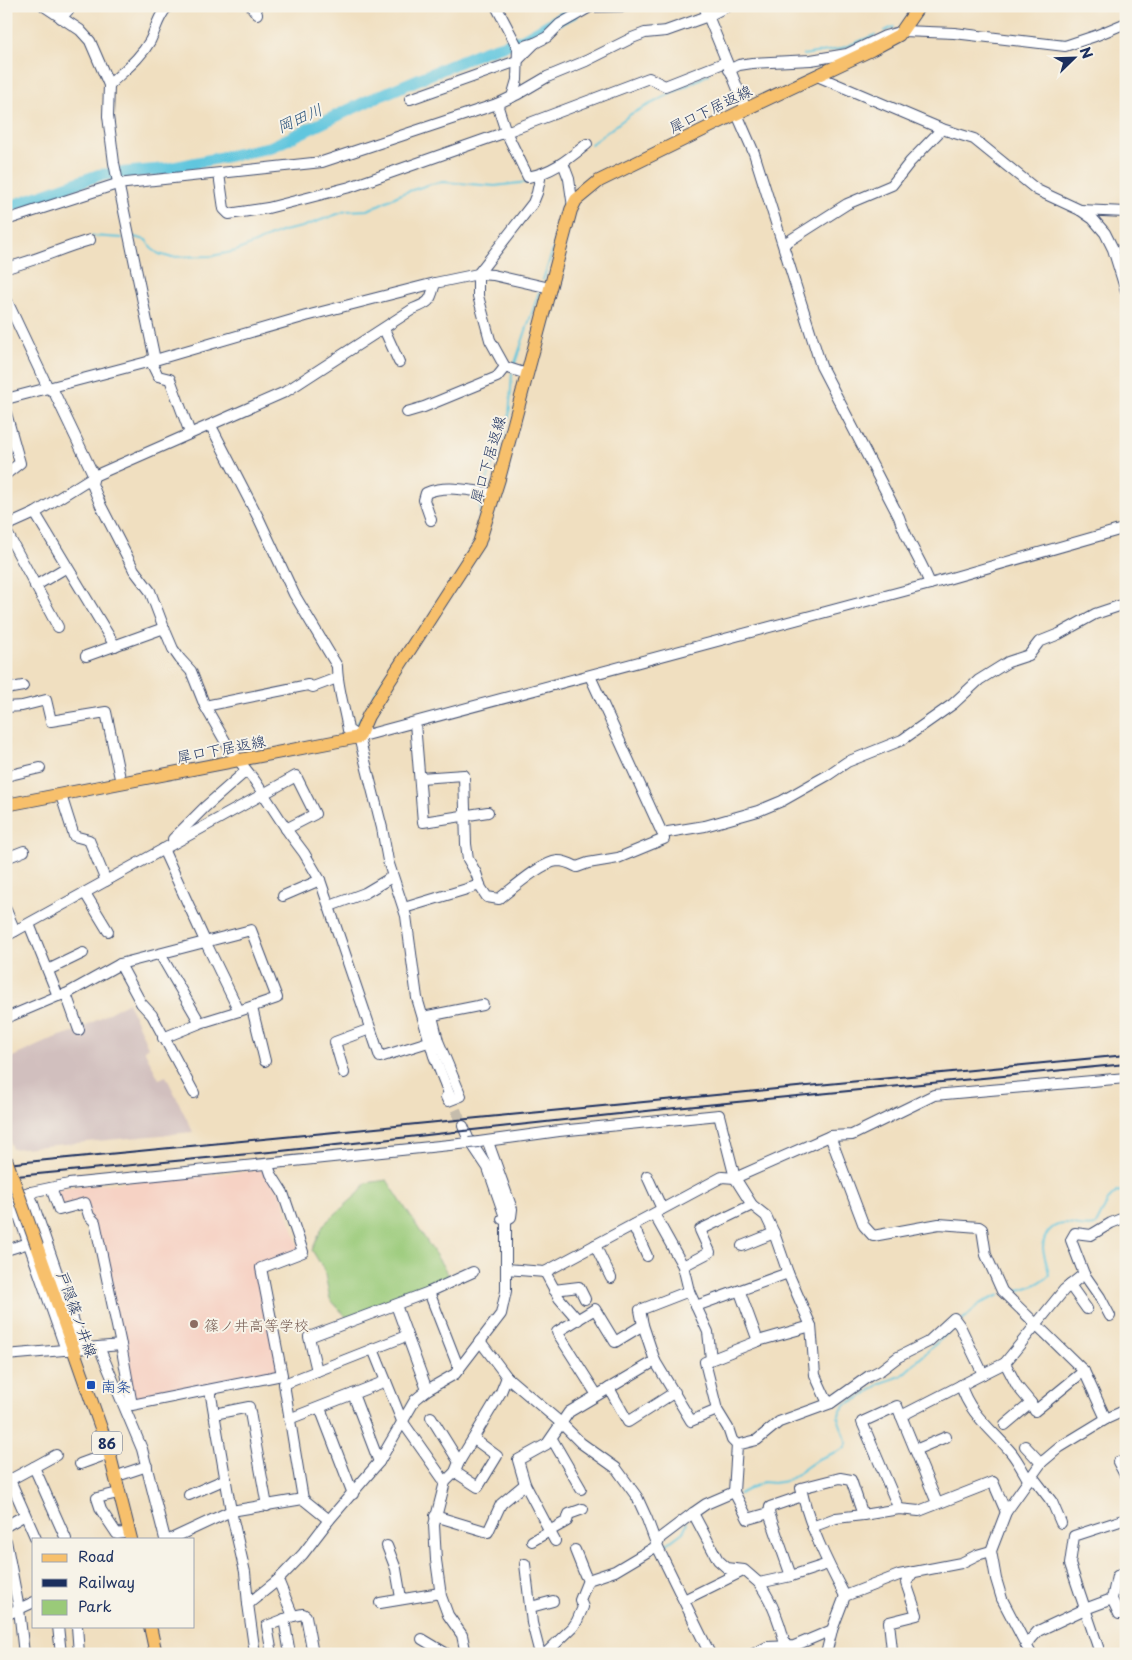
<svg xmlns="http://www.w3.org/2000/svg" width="1132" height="1660" font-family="'Playpen Sans','Klee One',sans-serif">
<rect width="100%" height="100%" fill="#f7f3e8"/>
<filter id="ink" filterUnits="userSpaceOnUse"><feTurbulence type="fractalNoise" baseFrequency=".02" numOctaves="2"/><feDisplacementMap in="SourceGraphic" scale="10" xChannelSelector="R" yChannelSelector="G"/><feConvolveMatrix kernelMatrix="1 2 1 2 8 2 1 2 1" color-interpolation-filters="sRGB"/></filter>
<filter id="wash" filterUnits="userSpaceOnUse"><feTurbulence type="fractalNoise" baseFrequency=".0096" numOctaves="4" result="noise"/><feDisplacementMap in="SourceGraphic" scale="20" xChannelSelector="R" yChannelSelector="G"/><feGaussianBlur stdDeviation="1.12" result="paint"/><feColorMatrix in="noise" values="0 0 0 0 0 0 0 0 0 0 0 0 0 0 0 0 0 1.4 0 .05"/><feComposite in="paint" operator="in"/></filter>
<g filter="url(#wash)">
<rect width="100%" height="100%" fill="#f0dfc0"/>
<path fill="#f6d2c4" d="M264 1170 281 1193 300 1250 258 1266 280 1371 137 1400 134 1399 86 1201 61 1205 57 1191 61 1188Z"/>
<path fill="#d1bfbe" d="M128 1002 148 1047 144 1050 159 1079 166 1076 193 1132 12 1149 6 1130V1060L54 1038 79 1030Z"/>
<path fill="#9aca79" stroke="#5a7c6c" d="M387 1180 452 1280 348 1319 330 1299 324 1270 312 1250 324 1224 360 1192 366 1183Z"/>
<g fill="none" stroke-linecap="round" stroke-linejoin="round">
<g stroke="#60c6de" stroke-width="2">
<path d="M884 31 894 27"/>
<path d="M1015 35 1065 40 1069 39"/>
<path d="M803 55 840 49 875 35"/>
<path d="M591 144 631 114 709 74"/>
<path d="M92 236 122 238"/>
<path d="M134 237 146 240 152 249 159 254 169 257 212 256 236 251 283 231 302 227 346 211 368 210 403 193 431 184 443 182 495 186 528 182"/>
<path d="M543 280C553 248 573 202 560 169"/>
<path d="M514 366 539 292"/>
<path d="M509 418 512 373"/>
<path d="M484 488 505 432"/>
<path d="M480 520V502L482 495"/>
<path d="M373 696 384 679"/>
<path d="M354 729 362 716"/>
<path d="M1010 1292C1024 1289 1038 1286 1049 1275 1048 1266 1044 1257 1043 1248 1043 1241 1045 1235 1050 1230 1062 1217 1079 1230 1095 1226 1103 1215 1108 1188 1126 1191"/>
<path d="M961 1321 981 1303 1000 1295"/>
<path d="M739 1494 763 1482 773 1483 787 1481 818 1459 839 1451 845 1447 847 1443 838 1418 840 1412 846 1404 862 1397 881 1383 901 1376 955 1326"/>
<path d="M663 1547 683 1532 687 1523"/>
</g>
<path stroke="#60c6de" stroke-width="12" d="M6 208 99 175 166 169 271 147 370 100 482 52 524 39 557 20 573 13"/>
</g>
</g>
<g filter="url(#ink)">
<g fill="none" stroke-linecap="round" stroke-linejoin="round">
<path stroke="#c5bcac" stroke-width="10" stroke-dasharray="10 5" stroke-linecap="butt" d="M450 1096 463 1126"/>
<defs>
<g id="minor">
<path d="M44 6 80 30 90 41 109 85 108 116 114 163 155 360"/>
<path d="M251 6 257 14"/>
<path d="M496 6 518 48 517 80 512 97"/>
<path d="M704 6 746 109"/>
<path d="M61 18 72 6"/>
<path d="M518 48 535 43 547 37 560 24 590 7 630 6"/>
<path d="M729 70 739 65 752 63 811 60 847 54 885 36 903 31 954 33 1065 46 1095 36 1126 23"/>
<path d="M817 76 942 129 974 139 1037 190 1080 210 1093 219 1105 233 1113 249 1126 291"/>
<path d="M109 85C123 71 140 59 150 41 156 29 158 16 168 6"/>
<path d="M410 99 517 61 535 43"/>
<path d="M497 104 506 132 528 177C553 172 567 160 587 144"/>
<path d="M737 114 754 153 821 366 899 517C907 542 921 560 930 584"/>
<path d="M563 163 569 179 573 207"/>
<path d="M219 174 224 209 229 214 268 208 350 187 506 132 649 78 665 86 726 62"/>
<path d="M1080 210 1126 212"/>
<path d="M6 220 117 184 322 162 497 104 518 94 547 77 586 61 632 38 645 33 666 31 708 16 728 6"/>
<path d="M784 244 847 204 892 185 910 162 942 129"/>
<path d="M6 268C35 261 61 248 90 240"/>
<path d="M6 299 48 388 54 392 94 476 92 484 101 506 134 570 150 591 164 628"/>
<path d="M384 329 399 362"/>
<path d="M150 360 158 376 170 379 190 433"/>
<path d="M527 374 505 367 490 340 478 296V274L533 203 537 193 541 174"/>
<path d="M6 399 155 360 306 316 435 283 478 274 493 275 550 288"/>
<path d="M407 412 424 407 497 377 505 367"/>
<path d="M6 413 20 463 6 474"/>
<path d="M211 426 259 519 294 594 337 666C337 686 345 710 348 730L359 737 382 828 388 861 406 916 417 998 434 1056 450 1096"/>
<path d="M35 513 115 646"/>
<path d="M431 520 424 500 426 493C446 484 474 491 494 494"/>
<path d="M6 526 35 513 94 476 285 392 413 309C431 302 430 301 435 283"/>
<path d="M6 531 58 627"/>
<path d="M35 586 67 567"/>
<path d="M86 656 164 628 173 649 180 659 191 671 205 706 229 748 255 781 289 833 304 853 320 880 380 1057 425 1043"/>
<path d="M590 676 662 833 705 826 758 811 782 801 828 775 847 762 902 740 953 704 979 680 1008 662 1029 655 1039 642 1059 634 1095 614 1122 605 1126 607"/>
<path d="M6 689 23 686"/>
<path d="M205 706 308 685 313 687 337 678"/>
<path d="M6 707 22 706 46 700 51 721 106 712 121 783"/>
<path d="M415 723 423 822 488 812"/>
<path d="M359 737 930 584 1126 528"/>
<path d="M6 776 40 768"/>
<path d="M420 778 464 775 466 844 468 859 476 873 481 888 487 897 499 899C513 888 542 862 558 861 566 861 571 864 577 867L588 863 618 858 664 839"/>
<path d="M61 795 74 836 89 840 106 881"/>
<path d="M173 839 205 807 246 771"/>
<path d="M6 858 24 851"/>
<path d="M85 893 108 931"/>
<path d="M283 896 320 880"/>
<path d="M330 906 365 893 392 877"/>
<path d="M404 908 480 885"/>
<path d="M6 910 15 931"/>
<path d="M29 924 58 996"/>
<path d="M6 936 296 776 315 814 286 829"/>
<path d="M160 954 200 1023"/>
<path d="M120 964 141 1003 152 1015 194 1093"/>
<path d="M48 970 83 953"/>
<path d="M66 994 79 1030"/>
<path d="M252 1008 265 1061"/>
<path d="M428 1016 483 1005"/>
<path d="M432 1016 438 1041 461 1096 448 1101 446 1097"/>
<path d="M6 1018 58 996 66 994 120 964 251 930 277 998 239 1011 205 941 163 849"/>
<path d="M163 1038 200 1023 239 1011"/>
<path d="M344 1073 335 1042 370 1029"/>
<path d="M830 1136 864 1226 873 1236 939 1224 979 1227 982 1229 986 1255 1002 1291 1084 1371 1106 1419"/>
<path d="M479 1142 559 1131 719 1115 735 1178 752 1205 766 1216 774 1233 788 1273 811 1326 815 1375 826 1399 831 1403"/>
<path d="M488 1142 512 1209 511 1217 506 1220 502 1219"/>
<path d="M647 1176 662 1209"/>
<path d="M51 1188 59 1210 85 1203 89 1216 95 1222 121 1345"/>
<path d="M29 1192 83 1348"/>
<path d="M6 1195 12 1196 69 1184 469 1143"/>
<path d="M12 1196 66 1350"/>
<path d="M654 1214 683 1266 689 1291 708 1332 711 1359"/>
<path d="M633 1225 647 1256"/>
<path d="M595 1245 611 1278"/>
<path d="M742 1246 774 1233"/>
<path d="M6 1250 29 1243"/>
<path d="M683 1266 710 1252 700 1230 752 1205"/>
<path d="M506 1269 545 1272 722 1177 735 1178 830 1136 852 1135 934 1095 1126 1078"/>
<path d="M545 1272 559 1298 578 1320"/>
<path d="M1084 1274 1064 1290 1005 1363 1017 1386 1031 1403 1035 1411 1084 1371"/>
<path d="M1070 1285 1087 1309"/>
<path d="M554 1290 579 1287 585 1299"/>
<path d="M429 1292 459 1369"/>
<path d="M740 1292 758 1341"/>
<path d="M396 1305 427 1390"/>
<path d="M696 1306 788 1273"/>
<path d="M1110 1316 1100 1297 1084 1274 1071 1240 1075 1233 1091 1235 1111 1223 1126 1217"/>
<path d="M480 1341 507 1377 561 1423 581 1443 616 1468 637 1497 647 1519 657 1546 615 1571 588 1580 580 1600 583 1607 577 1621 573 1627 545 1654"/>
<path d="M99 1347 142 1449 165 1539"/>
<path d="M373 1349 402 1421 445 1482"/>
<path d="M6 1355 121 1345 132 1405 282 1375 261 1268 303 1252 283 1193 271 1174 268 1165"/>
<path d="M655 1361 691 1421 717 1410"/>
<path d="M317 1371 309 1337 429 1292 473 1272"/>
<path d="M961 1385C968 1412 992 1430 1010 1451 1017 1459 1023 1471 1029 1481"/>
<path d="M609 1388 628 1422 675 1392"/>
<path d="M210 1390 231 1511 245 1572 248 1604 255 1654"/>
<path d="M353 1394 379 1462"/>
<path d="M597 1395 557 1332 595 1309 615 1342 643 1325"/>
<path d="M320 1408 353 1494"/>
<path d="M214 1414 249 1407 267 1506"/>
<path d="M901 1416 983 1374"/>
<path d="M431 1417 459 1462"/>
<path d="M289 1419 386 1381"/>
<path d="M1005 1425 1031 1403"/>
<path d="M552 1439 581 1489"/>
<path d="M737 1445 757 1440 779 1422 831 1403 869 1376 881 1370 898 1357 928 1342 954 1318 960 1326 983 1374 1005 1363"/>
<path d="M737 1445 732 1440 728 1428 717 1410 705 1362 758 1341 811 1326"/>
<path d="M737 1445 734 1492 748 1519 769 1513"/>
<path d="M1025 1446 1041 1463"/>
<path d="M915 1450 946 1437"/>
<path d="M1118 1462 1126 1477"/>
<path d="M80 1464 110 1453"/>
<path d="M34 1467 56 1455"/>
<path d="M455 1472 478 1487 497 1456 474 1439"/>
<path d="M123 1474 147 1466"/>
<path d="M1032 1476 1052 1502 1061 1523"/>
<path d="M10 1480 36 1539"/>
<path d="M6 1482 34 1467 66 1539"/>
<path d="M114 1494 97 1498 101 1510 117 1534 130 1532"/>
<path d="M189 1495 226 1479"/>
<path d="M802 1496 770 1507 769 1513 791 1576 828 1564"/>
<path d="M303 1499 284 1384 406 1336"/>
<path d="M899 1509 862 1422 897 1406 937 1503"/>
<path d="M693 1513 718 1560 727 1568 744 1570 759 1583"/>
<path d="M435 1516 488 1532 501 1504 525 1484"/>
<path d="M6 1526 25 1515"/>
<path d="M812 1527 836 1518 863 1515"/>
<path d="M171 1539 231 1511 303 1499 329 1520"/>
<path d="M6 1541 19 1609 24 1654"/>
<path d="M532 1541 567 1521 569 1514 583 1509"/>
<path d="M555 1541 525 1484 518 1460 547 1444 569 1412 655 1361 643 1325 640 1310 689 1291"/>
<path d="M387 1546 396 1569 401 1598"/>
<path d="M575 1550 585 1575 588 1580"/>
<path d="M525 1564 532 1623 540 1654"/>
<path d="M1126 1572 1117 1576 1112 1599 1119 1614H1126"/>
<path d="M845 1596C827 1562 809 1526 801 1488L840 1478 851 1480 863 1515 899 1509 919 1511 993 1482 1006 1512"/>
<path d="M684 1600 743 1571"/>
<path d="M380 1603 440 1593"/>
<path d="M248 1604 278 1580 303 1554 329 1520 379 1462 415 1400 427 1390 455 1374 501 1314 506 1291V1220L488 1168 468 1138 463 1126"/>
<path d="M531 1607 553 1601"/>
<path d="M6 1615 34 1602"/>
<path d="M293 1616 303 1614 306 1616 313 1654"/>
<path d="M284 1619 290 1654"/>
<path d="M58 1626 61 1654"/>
<path d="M77 1626 79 1654"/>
<path d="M422 1639 447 1654"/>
<path d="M1026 1645 1002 1599 996 1579 991 1551 1006 1512 1041 1463 1060 1447 1106 1419 1126 1410"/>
<path d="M1100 1653 1070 1564 1074 1536 1126 1519"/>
<path d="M272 1654 267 1626 293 1616 278 1580"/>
<path d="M466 1654 462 1635 448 1615 441 1596 436 1560 434 1525 445 1482 455 1472 459 1462 501 1392 507 1377"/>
<path d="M708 1654 709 1652 657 1546 660 1538 693 1513 706 1504 734 1492"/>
<path d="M753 1654 767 1647 794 1646 832 1630"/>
<path d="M787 1654C782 1628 774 1604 759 1583L791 1576"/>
<path d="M826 1654 832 1630 845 1596 899 1575 961 1563 977 1555 991 1551"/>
<path d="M881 1654 892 1650 889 1622 917 1615 906 1583 913 1572"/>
<path d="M1031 1654 1026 1645 1038 1631 1085 1609 1112 1599"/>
</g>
<g id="major">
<path d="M6 805 359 737 368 716 387 685 479 543 499 479 571 210 576 200 599 181 746 109 871 50 899 35 919 6"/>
<path d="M37 1246 108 1448 131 1539"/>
<path d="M150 1626 156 1654"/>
</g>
</defs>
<use href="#minor" stroke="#3b496d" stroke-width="12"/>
<use href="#major" stroke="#3b496d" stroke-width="14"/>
<use href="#minor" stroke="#fff" stroke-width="10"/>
<use href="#major" stroke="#f7c06c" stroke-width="12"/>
<g stroke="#1b2f5e" stroke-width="2">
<path d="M6 1164 1126 1055"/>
<path d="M6 1177 281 1151 665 1109 1126 1064"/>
</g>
<defs>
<path id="minor-bridge" d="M469 1143 479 1142"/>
<path id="major-bridge" d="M6 1159 37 1246"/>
</defs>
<use href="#minor-bridge" stroke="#3b496d" stroke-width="12" stroke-linecap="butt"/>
<use href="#major-bridge" stroke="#3b496d" stroke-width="14" stroke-linecap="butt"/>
<use href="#minor-bridge" stroke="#fff" stroke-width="10"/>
<use href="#major-bridge" stroke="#f7c06c" stroke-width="12"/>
</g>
</g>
<circle fill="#8d6e63" stroke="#f7f3e8" stroke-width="2" cx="194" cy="1324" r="5"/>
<rect fill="#1a4fb4" stroke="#f7f3e8" stroke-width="2" x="86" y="1380" width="10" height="10" rx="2.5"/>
<g text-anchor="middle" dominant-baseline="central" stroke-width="4" stroke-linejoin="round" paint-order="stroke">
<rect fill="#f7f3e8" stroke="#5d6a87" stroke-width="1" x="92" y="1431.5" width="30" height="23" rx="4"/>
<g font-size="14" font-weight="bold" fill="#1b2f5e">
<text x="107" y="1443">86</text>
</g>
<g font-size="15" fill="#1b2f5e" stroke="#f7f3e8">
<text transform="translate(710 108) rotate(-26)">犀口下居返線</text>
<text transform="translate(487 459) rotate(-74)">犀口下居返線</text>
<text transform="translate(221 748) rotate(-11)">犀口下居返線</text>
<text transform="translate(78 1314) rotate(70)">戸隠篠ノ井線</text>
</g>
<g font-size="15" fill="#785e54" stroke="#f7f3e8" text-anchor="start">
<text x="204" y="1324">篠ノ井高等学校</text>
</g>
<g font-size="15" fill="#164399" stroke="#f7f3e8" text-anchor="start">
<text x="101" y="1385">南条</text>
</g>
<g font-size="16" font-style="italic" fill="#2c557e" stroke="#f7f3e8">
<text transform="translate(299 117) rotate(-24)">岡田川</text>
</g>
</g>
<rect width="1132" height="1660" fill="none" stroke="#f7f3e8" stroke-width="25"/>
<rect x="32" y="1538" width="162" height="90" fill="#f7f3e8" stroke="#9fa5b1"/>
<rect x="42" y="1554" width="25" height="8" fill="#f7c06c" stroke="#9fa5b1"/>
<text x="78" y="1562" font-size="15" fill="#1b2f5e">Road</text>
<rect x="42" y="1579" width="25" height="8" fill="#1b2f5e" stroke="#9fa5b1"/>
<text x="78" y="1588" font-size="15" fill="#1b2f5e">Railway</text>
<rect x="42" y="1600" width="25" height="15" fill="#9aca79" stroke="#9fa5b1"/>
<text x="78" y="1612" font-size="15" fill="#1b2f5e">Park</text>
<g transform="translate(1074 58) rotate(67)" stroke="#f7f3e8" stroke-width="4" paint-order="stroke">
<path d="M0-4L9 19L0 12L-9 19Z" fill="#1b2f5e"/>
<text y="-8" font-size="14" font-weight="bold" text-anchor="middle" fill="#1b2f5e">N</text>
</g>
</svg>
